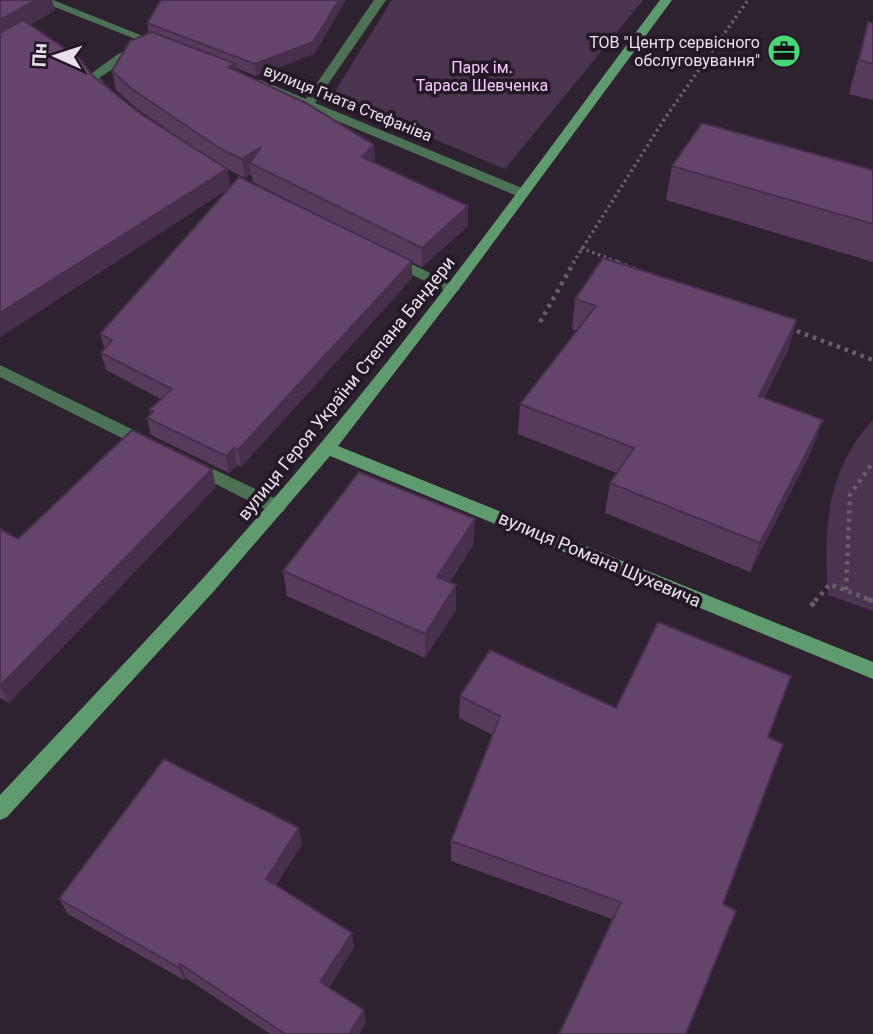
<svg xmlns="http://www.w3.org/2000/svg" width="873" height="1034" font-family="Roboto,sans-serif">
<rect width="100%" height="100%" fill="#2e2230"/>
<g fill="#49354d">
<path d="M392 0H643L505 169 332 96Z"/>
<path d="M873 420V611L828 595C824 528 825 472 873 420Z"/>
</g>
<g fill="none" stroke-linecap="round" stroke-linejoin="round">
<g stroke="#695f6b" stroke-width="3.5" stroke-dasharray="2.5 3.5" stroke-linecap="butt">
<path d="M581 248 621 263"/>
<path d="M573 263 665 118 748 0"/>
</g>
<g stroke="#695f6b" stroke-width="4.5" stroke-dasharray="3.5 5" stroke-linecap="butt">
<path d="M616 262 640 271"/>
<path d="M540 322 574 262"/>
<path d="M789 328 873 360"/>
<path d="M846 590 850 495 873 462"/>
<path d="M815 601 830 584 873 601"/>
</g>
<g stroke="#695f6b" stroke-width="5" stroke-dasharray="4.5 6" stroke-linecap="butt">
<path d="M868 599 873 601"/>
<path d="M811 606 817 599"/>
</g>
<g fill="#4d7155" fill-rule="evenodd">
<path d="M37 0H53L168 46 158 48Z"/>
<path d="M374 0H386L315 103 527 190V196H517L256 87V81L260 80 306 99Z"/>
<path d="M141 45 147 49 145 52 126 60 99 78 109 88V94H101L85 78 118 54Z"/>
<path d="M390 254 458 286 460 289 453 294 448 292 385 262 383 259Z"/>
<path d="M0 365 154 440 156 444 148 450 142 448 0 377Z"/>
<path d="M192 459 283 502 286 507 283 512H271L186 469 184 465Z"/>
</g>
<path fill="#5f9b6e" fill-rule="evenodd" d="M660 0H672L462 285 338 446 873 662V679L330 456 214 591 7 817 0 820V795C108 680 219 566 320 444 440 301 549 149 660 0Z"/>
</g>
<g fill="#573a5c" fill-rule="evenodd">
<path d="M0 0 55 10 30 25 141 114 205 155 136 108 116 90 112 71 149 34 147 23 161 0H346L314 54 256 76 236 68V71L374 145 375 163 468 206V226L422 267 412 262V278L241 467 237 465 229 473 151 435 147 418 150 414 149 410 161 399 106 370 101 353 105 349 100 334 229 188 0 337ZM227 169 245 178 251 174 253 182 353 233 230 188Z"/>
<path d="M868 22 873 23V100L849 94Z"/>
<path d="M672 166 873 170V262L666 200Z"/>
<path d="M575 299 788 350 764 398 812 450 750 572 605 513 610 483 617 473 518 434 520 404 577 331 572 329Z"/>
<path d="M216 487 9 703 0 698V529L18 539Z"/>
<path d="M474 544 449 582 456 585V610L425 658 287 596 283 571Z"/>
<path d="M791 676 612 919 451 861V841L493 735 459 718 460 696 616 708Z"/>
<path d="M302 844 276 885 354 947 329 988 366 1023 359 1034H270L186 978 184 980 68 914 59 899Z"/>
</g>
<g fill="#47304b">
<path d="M35 0H52L55 10 0 42V20Z"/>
<path d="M339 0H346L314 54 256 76 255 64Z"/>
<path d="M236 64 238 83 228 67Z"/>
<path d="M374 145 375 165 362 157Z"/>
<path d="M261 147 250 163 251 174 245 178 242 159Z"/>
<path d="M227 169 230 188 0 337V313Z"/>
<path d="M468 206V226L422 267V248Z"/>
<path d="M412 261V278L241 467 238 450Z"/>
<path d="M797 320 788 350 750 426 759 396Z"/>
<path d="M823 420 812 450 750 572 760 543Z"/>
<path d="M234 448 237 465 229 473 226 456Z"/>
<path d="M212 469 216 487 9 703 0 686Z"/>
<path d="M475 519 474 544 437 602V577Z"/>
<path d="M456 585V610L425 658V634Z"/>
<path d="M299 828 302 844 270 894 266 879Z"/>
<path d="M352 933 354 947 323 996 320 982Z"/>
<path d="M180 964 186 978 184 980 178 967Z"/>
<path d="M364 1010 366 1023 359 1034H349Z"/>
</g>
<g fill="#65446b" stroke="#47304b" stroke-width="2">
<path d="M0 0H36L0 20Z"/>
<path d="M161 0H339L313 42 255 64 147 23Z"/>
<path d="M23 20 79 58 93 76 141 114 227 169 0 313V33Z"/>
<path d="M868 22 873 23V64L859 60Z"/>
<path d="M152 32 236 64 228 67 306 103 374 145 362 157 468 206 422 248 250 163 261 147 242 159 219 148 132 89 112 71 130 41Z"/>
<path d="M702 123 873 170V224L672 166Z"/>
<path d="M239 177 412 261 238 450 234 448 226 456 147 418 153 411 149 410 172 389 101 353 112 340 100 334Z"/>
<path d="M603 258 797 320 759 396 823 420 760 543 610 483 634 448 520 404 596 306 575 299Z"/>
<path d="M132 430 212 469 0 686V529L18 539Z"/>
<path d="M359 472 475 519 437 577 456 585 425 634 283 571Z"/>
<path d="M658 622 791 676 768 737 783 744 723 904 736 911 686 1034H559L621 902 451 841 500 716 460 696 490 650 616 708Z"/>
<path d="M164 759 299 828 266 879 352 933 320 982 364 1010 349 1034H285L180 964 178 967 59 899Z"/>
</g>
<defs>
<symbol id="office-disc" viewBox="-11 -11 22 22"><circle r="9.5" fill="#47d779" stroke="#241826"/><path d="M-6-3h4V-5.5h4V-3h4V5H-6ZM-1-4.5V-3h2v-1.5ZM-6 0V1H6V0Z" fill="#111"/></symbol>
</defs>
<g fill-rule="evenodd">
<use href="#office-disc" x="765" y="32" width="38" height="38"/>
</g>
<g text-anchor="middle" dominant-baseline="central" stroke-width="7" stroke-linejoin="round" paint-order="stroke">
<g font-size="16" fill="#e8e0ea" stroke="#241826" text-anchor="end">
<text x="760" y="42">ТОВ "Центр сервісного<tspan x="760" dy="18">обслуговування"</tspan></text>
</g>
<g font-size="16" fill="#f6cafe" stroke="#241826">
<text x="482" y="67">Парк ім.<tspan x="482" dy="18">Тараса Шевченка</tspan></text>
</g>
<g font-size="16" fill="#e8e0ea" stroke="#241826">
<text transform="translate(348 103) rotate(22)">вулиця Гната Стефаніва</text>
</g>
<g font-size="18" fill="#e8e0ea" stroke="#241826">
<text transform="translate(346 388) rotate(-51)">вулиця Героя України Степана Бандери</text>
<text transform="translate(600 559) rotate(23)">вулиця Романа Шухевича</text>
</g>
</g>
<g transform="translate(56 56) rotate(273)" stroke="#241826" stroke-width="5" paint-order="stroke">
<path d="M0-5L12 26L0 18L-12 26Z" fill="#e8e0ea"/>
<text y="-10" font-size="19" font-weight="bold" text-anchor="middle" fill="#e8e0ea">Пн</text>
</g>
</svg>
